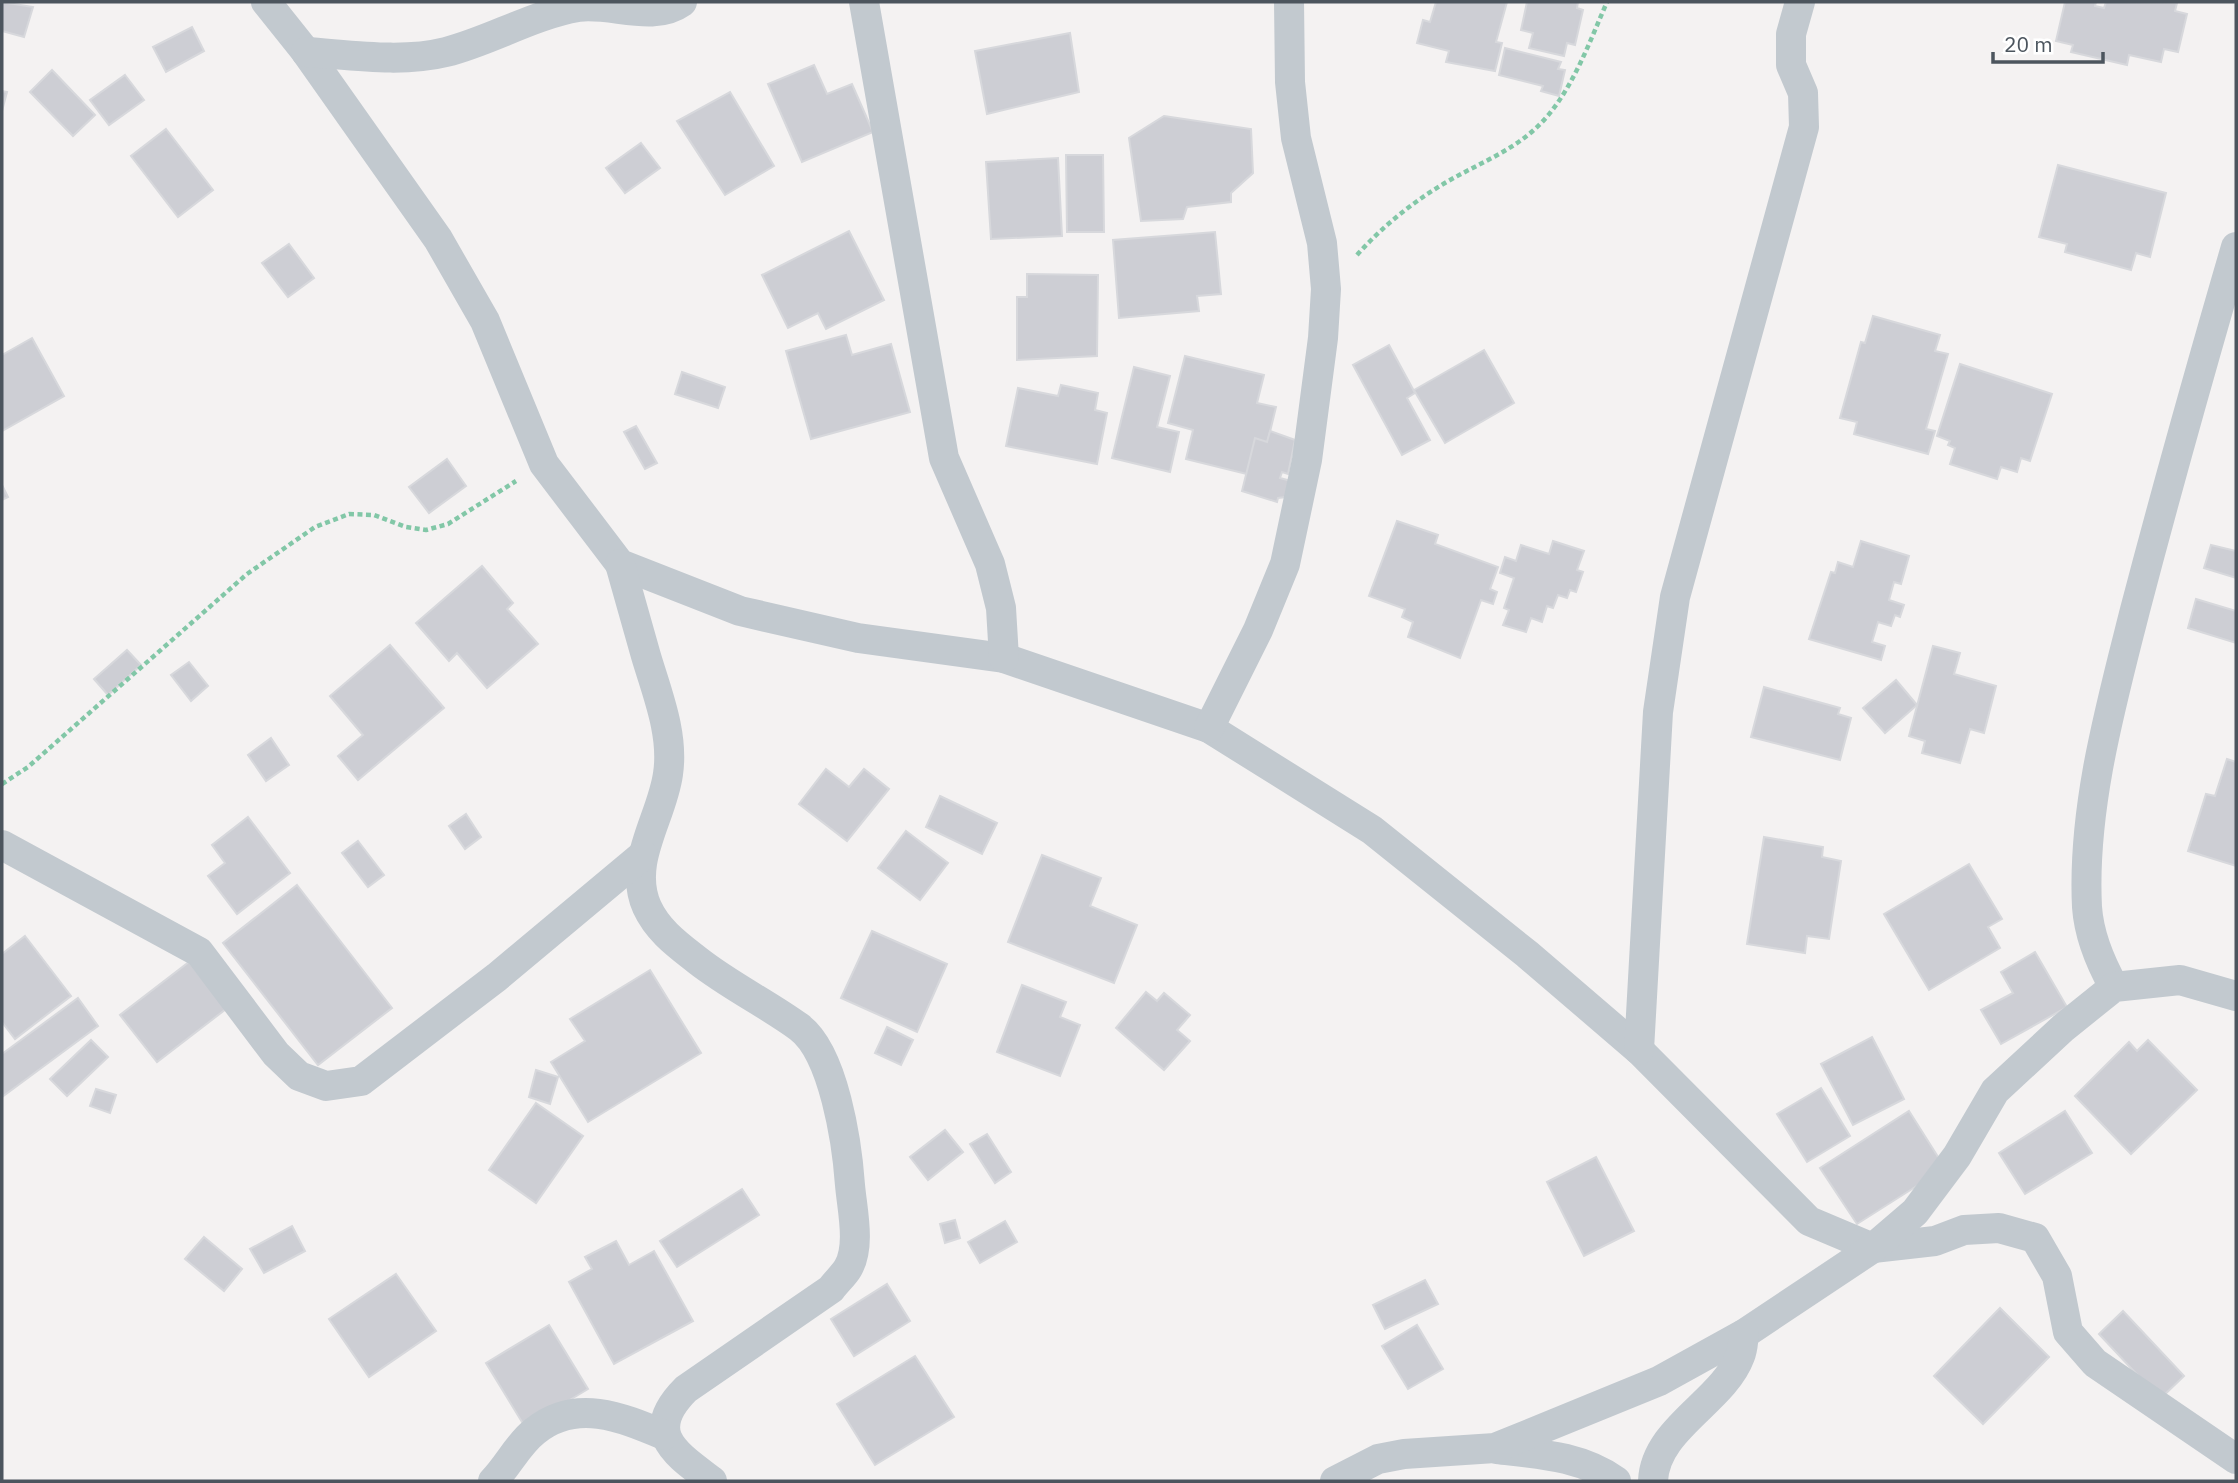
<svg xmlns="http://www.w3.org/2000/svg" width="2238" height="1483" font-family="'IBM Plex Sans',sans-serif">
<rect width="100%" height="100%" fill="#f4f2f2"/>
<g fill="#cdced4" stroke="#d7d8dc" stroke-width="2">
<path d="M2 2 33 7 24 37 2 31Z"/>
<path d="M1436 2H1507L1496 42 1502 43 1495 71 1446 62 1449 51 1417 43 1423 20 1430 22Z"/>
<path d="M1527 2H1578L1577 8 1583 10 1575 45 1567 43 1564 56 1529 48 1533 33 1521 30Z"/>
<path d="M2065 2H2096L2095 6 2104 8 2106 2 2177 3 2175 11 2187 14 2178 52 2164 49 2161 62 2129 55 2127 65 2071 52 2073 45 2056 41Z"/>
<path d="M192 27 204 51 166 72 153 47Z"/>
<path d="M1070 33 1079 92 987 114 975 51Z"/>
<path d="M1505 48 1561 62 1558 69 1565 70 1559 96 1541 91 1543 86 1499 75Z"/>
<path d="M814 65 827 94 852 84 873 132 802 162 768 84Z"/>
<path d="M52 70 95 115 73 136 30 92Z"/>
<path d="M125 75 144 100 109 125 90 100Z"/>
<path d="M2 91 7 92 2 111Z"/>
<path d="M730 92 774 166 725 195 677 121Z"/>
<path d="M1164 116 1251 129 1253 173 1231 193V202L1187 207 1183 219 1141 221 1129 138Z"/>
<path d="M166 129 213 190 178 217 131 156Z"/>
<path d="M641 143 660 168 625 193 606 168Z"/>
<path d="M1066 155H1103L1104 232H1067Z"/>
<path d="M1058 158 1062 236 991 239 986 162Z"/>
<path d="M2058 165 2166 193 2150 257 2136 253 2131 270 2065 252 2067 244 2039 237Z"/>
<path d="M849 231 884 300 826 329 818 313 788 328 762 275Z"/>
<path d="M1215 232 1221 294 1197 296 1199 311 1119 318 1113 240Z"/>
<path d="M289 244 314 278 288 297 262 263Z"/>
<path d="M1027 274 1098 275 1097 356 1017 360V297H1027Z"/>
<path d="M1873 316 1940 335 1935 351 1948 354 1926 429 1935 431 1928 454 1854 434 1857 422 1840 418 1861 342 1865 343Z"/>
<path d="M846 335 852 355 891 344 910 412 811 439 786 351Z"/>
<path d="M32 338 64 396 2 431V355Z"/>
<path d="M1389 345 1415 393 1407 398 1430 440 1402 455 1353 365Z"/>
<path d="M1484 350 1514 403 1445 443 1414 390Z"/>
<path d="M1185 356 1264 375 1257 403 1276 407 1259 477 1186 459 1193 430 1168 423Z"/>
<path d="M1960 364 2052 394 2030 461 2021 458 2017 472 2001 467 1997 479 1950 464 1955 448 1948 445 1950 441 1937 436Z"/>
<path d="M1134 367 1170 376 1157 427 1179 432 1170 472 1112 458Z"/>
<path d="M682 372 725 387 718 408 675 394Z"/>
<path d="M1061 385 1098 393 1095 410 1107 413 1097 464 1006 446 1018 388 1058 396Z"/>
<path d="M636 426 657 463 645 469 624 432Z"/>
<path d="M1270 431 1295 440 1288 474 1282 472 1280 478 1291 481 1286 497 1278 498 1277 502 1242 491 1255 438 1267 442Z"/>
<path d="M447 459 466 486 429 513 409 487Z"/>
<path d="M2 485 8 497 2 500Z"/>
<path d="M1397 521 1438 535 1435 544 1498 567 1490 589 1497 592 1493 604 1481 600 1460 658 1408 637 1413 622 1402 617 1405 609 1369 596Z"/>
<path d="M1553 541 1584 551 1577 570 1583 572 1576 592 1570 590 1567 598 1558 595 1553 608 1547 606 1542 622 1531 618 1526 632 1503 625 1509 610 1504 608 1514 578 1500 573 1505 557 1516 561 1521 545 1549 554Z"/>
<path d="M1861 541 1909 556 1901 584 1894 582 1889 600 1904 605 1900 617 1895 615 1891 626 1878 622 1872 642 1885 646 1881 660 1809 639 1831 572 1835 573 1838 562 1853 567Z"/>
<path d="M2211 545 2236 551V578L2204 568Z"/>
<path d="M482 566 513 603 507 609 538 644 487 688 457 653 449 661 416 623Z"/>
<path d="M2196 599 2236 611V643L2188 628Z"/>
<path d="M390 645 444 708 358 780 338 756 363 735 330 696Z"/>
<path d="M1933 646 1960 653 1954 674 1996 686 1984 733 1970 729 1960 763 1922 753 1925 741 1909 736Z"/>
<path d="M127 650 141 665 108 695 94 679Z"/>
<path d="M189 662 208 686 191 701 171 675Z"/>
<path d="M1896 680 1917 705 1885 733 1863 708Z"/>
<path d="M1764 687 1840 708 1838 714 1851 718 1840 760 1751 737Z"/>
<path d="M271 738 289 765 266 781 248 755Z"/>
<path d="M2227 759 2236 762V866L2188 851 2206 794 2215 796Z"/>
<path d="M826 769 849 787 864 769 889 789 847 841 799 804Z"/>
<path d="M940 796 997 823 982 854 926 827Z"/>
<path d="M466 814 481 837 465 849 449 826Z"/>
<path d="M248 817 290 873 237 914 208 876 225 863 212 845Z"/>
<path d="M906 831 948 863 920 900 878 868Z"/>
<path d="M1764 837 1823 847 1822 857 1841 861 1829 939 1807 936 1805 953 1747 944Z"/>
<path d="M358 841 384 875 368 887 342 853Z"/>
<path d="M1042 855 1101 878 1090 906 1137 925 1114 983 1008 942Z"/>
<path d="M1969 864 2002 919 1988 927 2000 948 1929 990 1884 914Z"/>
<path d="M297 885 392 1008 318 1065 223 943Z"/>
<path d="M872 931 947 964 917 1032 841 998Z"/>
<path d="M25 936 71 996 15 1039 2 1022V954Z"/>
<path d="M2035 952 2067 1007 2001 1044 1981 1010 2013 993 2001 972Z"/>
<path d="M189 962 226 1009 157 1062 120 1015Z"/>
<path d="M650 970 701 1053 588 1122 551 1062 585 1041 570 1019Z"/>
<path d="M1022 985 1066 1002 1060 1017 1080 1025 1060 1076 997 1052Z"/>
<path d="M1146 992 1157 1001 1164 993 1190 1015 1177 1030 1190 1041 1164 1070 1116 1028Z"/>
<path d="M78 998 98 1026 2 1097V1054Z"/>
<path d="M887 1027 913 1040 901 1065 875 1053Z"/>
<path d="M1872 1037 1904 1099 1853 1125 1821 1064Z"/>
<path d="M91 1040 108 1057 67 1096 50 1079Z"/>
<path d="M2148 1040 2197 1090 2131 1154 2075 1096 2129 1042 2137 1051Z"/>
<path d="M536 1070 558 1077 550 1104 529 1097Z"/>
<path d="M1821 1088 1850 1136 1807 1162 1777 1114Z"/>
<path d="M96 1089 116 1095 110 1113 90 1106Z"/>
<path d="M536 1103 583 1136 536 1203 489 1170Z"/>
<path d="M1909 1111 1945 1168 1857 1224 1820 1168Z"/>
<path d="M2065 1111 2092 1153 2025 1194 1999 1153Z"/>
<path d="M945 1130 963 1152 928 1180 910 1157Z"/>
<path d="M987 1134 1011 1172 995 1183 970 1144Z"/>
<path d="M1596 1157 1634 1231 1584 1256 1547 1182Z"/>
<path d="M742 1189 759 1215 677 1267 660 1241Z"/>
<path d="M955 1220 960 1238 945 1243 940 1224Z"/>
<path d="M1005 1221 1017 1242 980 1263 968 1242Z"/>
<path d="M292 1226 305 1251 264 1273 250 1249Z"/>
<path d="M204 1237 242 1269 224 1291 185 1259Z"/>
<path d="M616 1241 629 1265 654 1251 693 1321 614 1364 569 1282 592 1269 585 1257Z"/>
<path d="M396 1274 436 1331 369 1377 329 1319Z"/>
<path d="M1425 1280 1438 1304 1385 1329 1373 1305Z"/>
<path d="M887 1284 910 1321 854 1356 831 1319Z"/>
<path d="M2000 1308 2049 1357 1983 1424 1934 1376Z"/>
<path d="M2123 1311 2184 1376 2160 1399 2099 1334Z"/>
<path d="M549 1325 588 1389 525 1427 486 1363Z"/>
<path d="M1417 1325 1443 1369 1408 1389 1382 1346Z"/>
<path d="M915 1356 954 1417 875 1465 837 1404Z"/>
</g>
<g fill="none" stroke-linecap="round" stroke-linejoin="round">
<g stroke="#82c7a7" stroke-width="4.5" stroke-dasharray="5 3.5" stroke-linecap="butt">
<path d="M1357 255C1381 228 1409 205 1440 186 1472 166 1508 154 1536 128 1570 97 1589 43 1607 2"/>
<path d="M2 784 28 767 247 574 315 527 349 514 374 515 406 527 426 530 448 524 516 481"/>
</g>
<g stroke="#c2c9cf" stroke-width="30">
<path d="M266 2 306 52 438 239 485 321 544 464 620 564 740 611 858 638 1004 658 1209 728 1372 830 1527 954 1639 1050 1809 1221 1873 1248 1935 1241 1964 1230 1999 1228 2035 1238 2057 1276 2068 1332 2095 1363 2236 1459"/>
<path d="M864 2 944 458 990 564 1001 608 1004 658"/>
<path d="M306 52C351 55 402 63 446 52 490 41 532 15 578 7 611 2 653 23 682 2"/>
<path d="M620 564C629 595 637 625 646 656 657 693 674 734 668 774 662 818 627 862 647 907 658 931 678 945 697 960 730 986 766 1003 799 1027 834 1053 847 1143 850 1185 852 1209 861 1246 848 1268 844 1275 836 1282 831 1289L686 1389C642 1433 675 1453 712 1481"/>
<path d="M1209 728 1258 630 1285 564 1307 460 1323 338 1326 289 1322 243 1296 138 1290 82 1289 2"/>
<path d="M2 845 199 952 276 1054 299 1076 326 1086 361 1081 497 977 643 855"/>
<path d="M2114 987C2100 962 2089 936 2087 907 2082 808 2111 705 2135 610 2167 488 2201 367 2236 247"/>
<path d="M1639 1050 1658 712 1675 597 1804 127 1803 93 1791 65V34L1800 2"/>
<path d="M1497 1449C1540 1454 1581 1456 1616 1481"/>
<path d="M493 1481C508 1466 518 1444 535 1431 576 1398 621 1417 664 1435"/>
<path d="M1335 1481 1378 1459 1404 1454 1495 1448 1659 1381 1744 1334 1873 1248 1915 1212 1957 1156 1995 1091 2063 1028 2114 987 2180 980 2236 996"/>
<path d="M1653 1481C1655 1428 1723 1402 1740 1356 1743 1349 1743 1341 1744 1334"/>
</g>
</g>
<rect width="2238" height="1483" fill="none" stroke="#4c555e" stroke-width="7"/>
<path d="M1993 52v10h110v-10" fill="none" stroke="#4c555e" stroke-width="3.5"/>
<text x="2004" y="52" font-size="21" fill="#4c555e" stroke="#ffffff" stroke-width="5" paint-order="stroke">20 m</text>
</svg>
